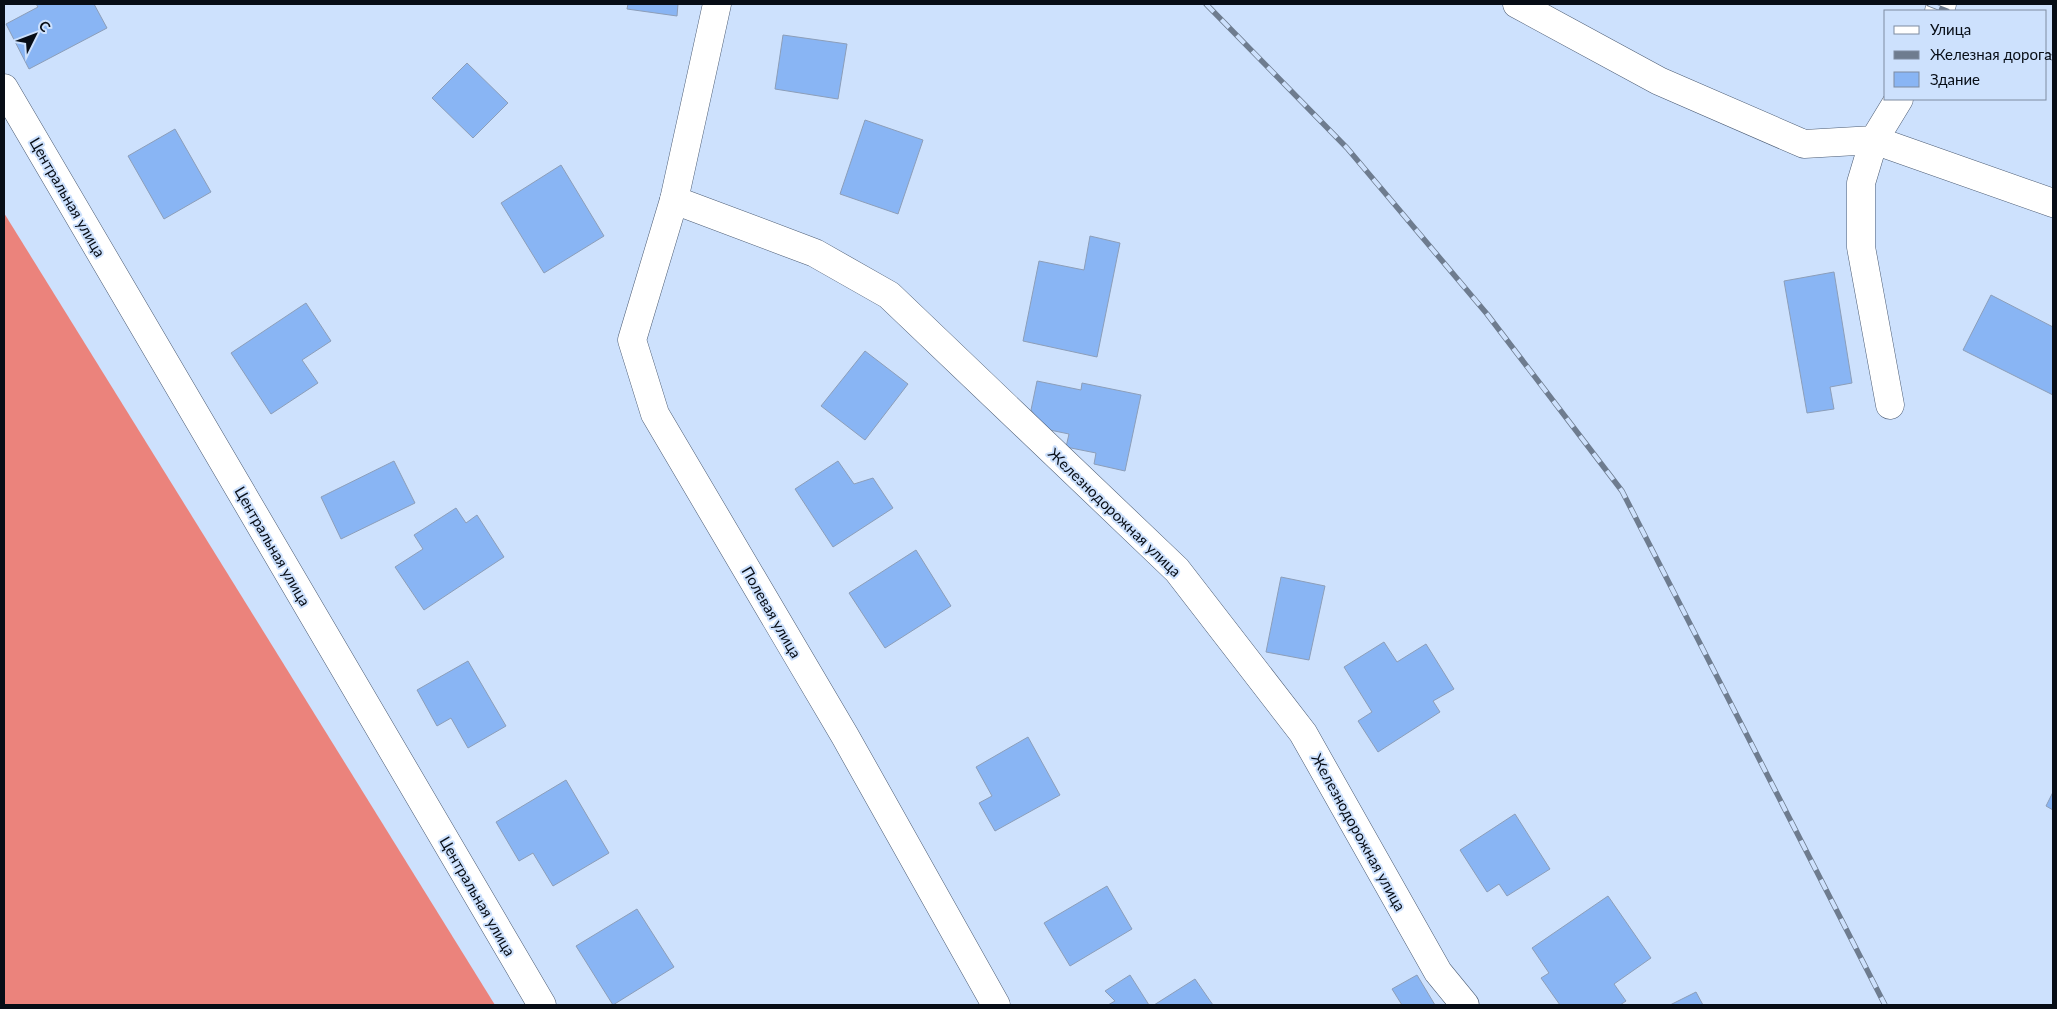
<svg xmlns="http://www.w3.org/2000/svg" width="2057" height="1009" font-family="Lato,sans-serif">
<rect width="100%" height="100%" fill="#cde1fd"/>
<path fill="#eb837c" d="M4 213 495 1005H4Z"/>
<g fill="#89b5f4" stroke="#8c9eb9">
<path d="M36 4H94L107 28 29 69 6 24 38 7Z"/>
<path d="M628 4H678L677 16 627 9Z"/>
<path d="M783 35 847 44 838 99 775 89Z"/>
<path d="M467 63 508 103 473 138 432 98Z"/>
<path d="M865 120 923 140 898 214 840 194Z"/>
<path d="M175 129 211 192 164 219 128 156Z"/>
<path d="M561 165 604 236 544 273 501 203Z"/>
<path d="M1090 236 1120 243 1097 357 1023 341 1039 261 1084 270Z"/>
<path d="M1834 272 1852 383 1830 387 1834 409 1807 413 1784 281Z"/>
<path d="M1991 295 2053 327V395L1963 350Z"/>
<path d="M306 303 331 341 302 360 318 383 271 414 231 353Z"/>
<path d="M865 351 908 384 865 440 821 406Z"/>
<path d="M1037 381 1081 390 1082 383 1141 395 1125 471 1094 464 1096 453 1066 447 1069 434 1045 429 1031 410Z"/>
<path d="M394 461 415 503 341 539 321 497Z"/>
<path d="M838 461 854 484 873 478 893 508 833 547 795 489Z"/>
<path d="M456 508 466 523 477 515 504 557 424 610 395 567 423 549 414 535Z"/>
<path d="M916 550 951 606 885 648 849 593Z"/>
<path d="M1281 577 1325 586 1309 660 1266 652Z"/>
<path d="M1384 642 1397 662 1426 644 1454 689 1433 701 1440 712 1378 752 1358 721 1372 712 1344 667Z"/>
<path d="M468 661 506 726 468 748 451 718 437 726 417 690Z"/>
<path d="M1028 737 1060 795 995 831 979 803 992 796 976 767Z"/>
<path d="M566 780 609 853 553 886 533 853 519 861 496 822Z"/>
<path d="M2053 792V810L2046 806Z"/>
<path d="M1515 814 1550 869 1507 896 1499 884 1487 892 1460 850Z"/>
<path d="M1107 886 1132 929 1070 966 1044 923Z"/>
<path d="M1608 896 1651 958 1614 984 1626 1001 1620 1005H1560L1541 978 1549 973 1532 948Z"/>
<path d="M637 909 674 967 613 1005 576 946Z"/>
<path d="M1130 975 1149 1005H1108L1115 1001 1105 991Z"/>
<path d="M1417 975 1435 1005H1402L1392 989Z"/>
<path d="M1195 979 1213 1005H1154Z"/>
<path d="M1696 992 1703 1005H1670Z"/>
</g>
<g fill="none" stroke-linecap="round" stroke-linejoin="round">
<defs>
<g id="minor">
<path d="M717 4 674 200 632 340 655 414 845 736 996 1005"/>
<path d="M1517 4 1659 81 1804 144 1874 140 1899 99"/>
<path d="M1939 11 1942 4"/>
<path d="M4 88 542 1005"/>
<path d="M674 200 815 253 889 295 1177 570 1303 733 1438 972 1465 1005"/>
<path d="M1890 405 1861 247V183L1874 140 2053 203"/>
</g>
</defs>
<use href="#minor" stroke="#4b5b73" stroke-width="29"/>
<use href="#minor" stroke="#fff" stroke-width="28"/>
<defs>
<g id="rail">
<path d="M1206 4 1347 148 1487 314 1622 491 1885 1005"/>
<path d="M1929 4 1947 11"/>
<path d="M2046 55 2053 58"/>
</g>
</defs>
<use href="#rail" stroke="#6e7c8f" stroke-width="5.5"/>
<use href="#rail" stroke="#cde1fd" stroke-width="4" stroke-dasharray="11" stroke-linecap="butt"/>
</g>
<g text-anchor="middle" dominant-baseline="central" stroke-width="4" stroke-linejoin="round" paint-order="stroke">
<g font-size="15" fill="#070d16" stroke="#cde1fd">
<text transform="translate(68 197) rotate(60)">Центральная улица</text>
<text transform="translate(1115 512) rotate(44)">Железнодорожная улица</text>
<text transform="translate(273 546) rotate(60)">Центральная улица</text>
<text transform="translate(772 612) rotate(60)">Полевая улица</text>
<text transform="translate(1359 832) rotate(61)">Железнодорожная улица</text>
<text transform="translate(478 896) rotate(60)">Центральная улица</text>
</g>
</g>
<rect width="2057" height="1009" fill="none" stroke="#070d16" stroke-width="10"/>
<rect x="1884" y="10" width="162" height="90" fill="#cde1fd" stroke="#7e8ca1"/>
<rect x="1894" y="26" width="25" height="8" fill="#ffffff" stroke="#7e8ca1"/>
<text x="1930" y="35" font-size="15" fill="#070d16">Улица</text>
<rect x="1894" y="51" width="25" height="8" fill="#6e7c8f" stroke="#7e8ca1"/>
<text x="1930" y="60" font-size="15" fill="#070d16">Железная дорога</text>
<rect x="1894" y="72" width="25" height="15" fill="#89b5f4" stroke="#7e8ca1"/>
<text x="1930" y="85" font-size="15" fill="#070d16">Здание</text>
<g transform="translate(35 35) rotate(48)" stroke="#cde1fd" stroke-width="4" paint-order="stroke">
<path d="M0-4L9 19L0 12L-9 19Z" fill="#070d16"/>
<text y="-8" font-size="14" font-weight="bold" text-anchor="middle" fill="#070d16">С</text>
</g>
</svg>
